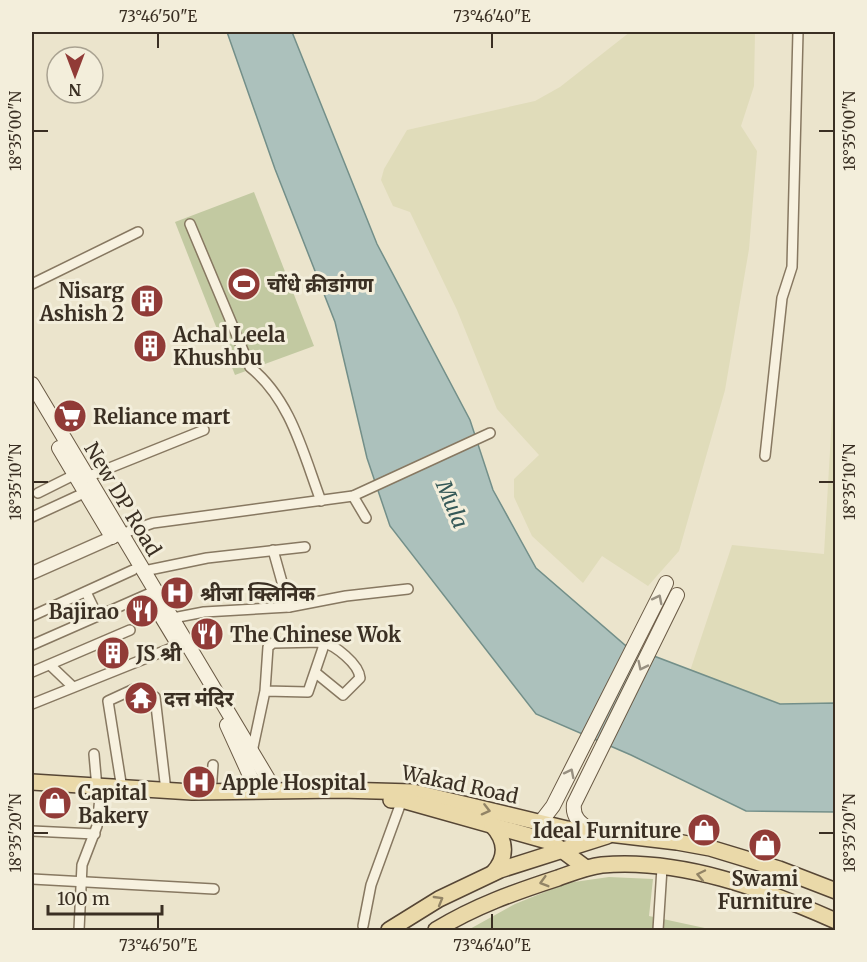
<svg xmlns="http://www.w3.org/2000/svg" width="867" height="962" font-family="Merriweather,'Noto Sans Devanagari',serif">
<rect width="100%" height="100%" fill="#ebe4cc"/>
<g fill="#e0dcba">
<path d="M630 32H755L754 86 741 126 757 151 749 249 725 390 679 551 648 586 602 556 583 583 532 536 514 497V479L539 455 497 409 457 310 410 212 393 206 381 180 384 169 407 130 535 101 560 87Z"/>
<path d="M835 364V706L778 708 689 674 732 545 824 554Z"/>
</g>
<g fill="#c2c9a1">
<path d="M254 192 314 346 235 375 175 222Z"/>
<path d="M609 877 653 879 649 916 714 930H468L515 904 567 883Z"/>
</g>
<path fill="#acc1bc" stroke="#738f89" stroke-width="1.5" d="M227 32H292L377 244 470 420 493 490 536 568 625 645 780 704 835 703V812L746 811 631 755 536 714 390 526 367 458 335 322 275 169Z"/>
<g fill="none" stroke-linecap="round" stroke-linejoin="round">
<defs>
<g id="minor">
<path d="M190 224 250 367C291 400 303 453 321 501"/>
<path d="M32 284 138 232"/>
<path d="M765 456 782 298 792 267 798 32"/>
<path d="M87 477 204 430"/>
<path d="M38 493 74 475"/>
<path d="M353 496 366 518"/>
<path d="M32 517 84 493"/>
<path d="M121 534 153 523 353 496 490 433"/>
<path d="M273 550 289 607"/>
<path d="M144 571 207 558 305 547"/>
<path d="M86 592 97 615"/>
<path d="M32 616 133 570"/>
<path d="M173 618 204 612 289 607 346 596 408 589"/>
<path d="M32 645 148 594"/>
<path d="M50 665 72 686"/>
<path d="M32 672 130 630"/>
<path d="M316 673 343 695 360 678C359 664 335 645 322 642"/>
<path d="M155 697 166 791"/>
<path d="M32 704 179 645"/>
<path d="M252 752 265 691 308 692 323 648 322 642 273 643 268 647 265 691"/>
<path d="M94 754 97 788"/>
<path d="M122 789 108 701 134 689"/>
<path d="M211 793 213 765"/>
<path d="M32 831 95 834"/>
<path d="M32 879 214 889"/>
<path d="M363 926 371 885 402 800"/>
<path d="M79 930 82 865 97 826 101 788"/>
<path d="M658 930 662 868"/>
</g>
<path id="tertiary" d="M32 573 120 534"/>
<g id="secondary">
<path d="M32 384 268 779 270 791"/>
<path d="M59 448 112 537"/>
<path d="M151 599 177 642"/>
<path d="M227 725 257 791"/>
<path d="M540 823 553 806 666 583"/>
<path d="M593 832C582 824 572 819 574 804L677 595"/>
</g>
<g id="primary">
<path d="M32 782 192 792 340 790 413 792 567 829 677 842 710 848 779 869 836 891"/>
<path d="M391 800H402L551 842 586 868"/>
<path d="M492 825C507 841 507 858 493 873"/>
<path d="M389 930 439 899 500 870 607 836"/>
<path d="M436 930C475 906 515 892 558 878 572 873 586 867 602 865 681 858 764 889 836 921"/>
</g>
</defs>
<use href="#minor" stroke="#877861" stroke-width="12"/>
<use href="#tertiary" stroke="#877861" stroke-width="15"/>
<use href="#secondary" stroke="#695944" stroke-width="16"/>
<use href="#primary" stroke="#564635" stroke-width="18"/>
<use href="#minor" stroke="#f7f1df" stroke-width="9"/>
<use href="#tertiary" stroke="#f7f1df" stroke-width="12"/>
<use href="#secondary" stroke="#f7f1df" stroke-width="14"/>
<use href="#primary" stroke="#ead9a9" stroke-width="15"/>
</g>
<defs><path id="oneway-chevron" d="M-2-3.5L2.5 0L-2 3.5" fill="none" stroke-width="1.6" stroke-linecap="round" stroke-linejoin="round" transform="scale(1.5)"/></defs>
<g stroke="#989081">
<use href="#oneway-chevron" transform="translate(658 599) rotate(-63)"/>
<use href="#oneway-chevron" transform="translate(642 666) rotate(116)"/>
<use href="#oneway-chevron" transform="translate(570 773) rotate(-63)"/>
</g>
<g stroke="#928466">
<use href="#oneway-chevron" transform="translate(486 810) rotate(14)"/>
<use href="#oneway-chevron" transform="translate(701 875) rotate(-168)"/>
<use href="#oneway-chevron" transform="translate(544 882) rotate(164)"/>
<use href="#oneway-chevron" transform="translate(439 900) rotate(-30)"/>
</g>
<path fill="none" stroke="#3a2f23" stroke-width="2" d="M158 33V48M492 33V48M33 131H48M819 131H834M33 482H48M819 482H834M33 833H48M819 833H834M158 914V929M492 914V929"/>
<defs>
<symbol id="stadium-disc" viewBox="-11 -11 22 22"><circle r="9.5" fill="#913b37" stroke="#f3eedb"/><path d="M0-5a6.5 5 0 1 0 0 10a6.5 5 0 1 0 0-10ZM-3.5-1.8h7v3.6h-7Z" fill="#fff"/></symbol>
<symbol id="building-disc" viewBox="-11 -11 22 22"><circle r="9.5" fill="#913b37" stroke="#f3eedb"/><path d="M-4-6H4V6H1V3H-1V6H-4ZM-2.5-4.3h1.7v1.8h-1.7ZM.8-4.3h1.7v1.8H.8ZM-2.5-1h1.7V.8h-1.7ZM.8-1h1.7V.8H.8Z" fill="#fff"/></symbol>
<symbol id="supermarket-disc" viewBox="-11 -11 22 22"><circle r="9.5" fill="#913b37" stroke="#f3eedb"/><path d="M-6-5.5h2.5l.6 2H6L4.5 2H-2.5L-4.4-4H-6ZM-1.5 3.2a1.3 1.3 0 1 0 .1 0ZM3 3.2a1.3 1.3 0 1 0 .1 0Z" fill="#fff"/></symbol>
<symbol id="hospital-disc" viewBox="-11 -11 22 22"><circle r="9.5" fill="#913b37" stroke="#f3eedb"/><path d="M-5-5h3v3.5h4V-5h3V5h-3V1.5h-4V5h-3Z" fill="#fff"/></symbol>
<symbol id="restaurant-disc" viewBox="-11 -11 22 22"><circle r="9.5" fill="#913b37" stroke="#f3eedb"/><path d="M-5-6h1v4h1v-4h1v4h1v-4h1v5L-1.5 .5V6h-2V.5L-5-1ZM5-6V6H3V1.5H1.5Q1.5-4 5-6Z" fill="#fff"/></symbol>
<symbol id="temple-disc" viewBox="-11 -11 22 22"><circle r="9.5" fill="#913b37" stroke="#f3eedb"/><path d="M0-6L5-2H3V0L6.5 2.5H4V6H1.5V3h-3V6H-4V2.5H-6.5L-3 0V-2H-5Z" fill="#fff"/></symbol>
<symbol id="shop-disc" viewBox="-11 -11 22 22"><circle r="9.5" fill="#913b37" stroke="#f3eedb"/><path d="M-5-2.5h2.3a2.7 3.5 0 0 1 5.4 0H5L5.5 6h-11ZM-1.5-2.5h3a1.5 2.3 0 0 0-3 0Z" fill="#fff"/></symbol>
</defs>
<g fill-rule="evenodd">
<use href="#stadium-disc" x="225" y="265" width="38" height="38"/>
<use href="#building-disc" x="128" y="282" width="38" height="38"/>
<use href="#building-disc" x="131" y="327" width="38" height="38"/>
<use href="#supermarket-disc" x="51" y="397" width="38" height="38"/>
<use href="#hospital-disc" x="158" y="574" width="38" height="38"/>
<use href="#restaurant-disc" x="123" y="592" width="38" height="38"/>
<use href="#restaurant-disc" x="188" y="615" width="38" height="38"/>
<use href="#building-disc" x="94" y="634" width="38" height="38"/>
<use href="#temple-disc" x="122" y="679" width="38" height="38"/>
<use href="#hospital-disc" x="180" y="763" width="38" height="38"/>
<use href="#shop-disc" x="36" y="784" width="38" height="38"/>
<use href="#shop-disc" x="685" y="811" width="38" height="38"/>
<use href="#shop-disc" x="746" y="826" width="38" height="38"/>
</g>
<g text-anchor="middle" dominant-baseline="central" stroke-width="6" stroke-linejoin="round" paint-order="stroke">
<g font-size="20" font-weight="bold" fill="#3a2f23" stroke="#f3eedb" text-anchor="start">
<text x="267" y="284">चोंधे क्रीडांगण</text>
<text x="124" y="290" text-anchor="end">Nisarg<tspan x="124" dy="23">Ashish 2</tspan></text>
<text x="173" y="334">Achal Leela<tspan x="173" dy="23">Khushbu</tspan></text>
<text x="93" y="416">Reliance mart</text>
<text x="200" y="593">श्रीजा क्लिनिक</text>
<text x="119" y="611" text-anchor="end">Bajirao</text>
<text x="230" y="634">The Chinese Wok</text>
<text x="136" y="653">JS श्री</text>
<text x="164" y="698">दत्त मंदिर</text>
<text x="222" y="782">Apple Hospital</text>
<text x="78" y="792">Capital<tspan x="78" dy="23">Bakery</tspan></text>
<text x="681" y="830" text-anchor="end">Ideal Furniture</text>
<text x="765" y="878" text-anchor="middle">Swami<tspan x="765" dy="23">Furniture</tspan></text>
</g>
<g font-size="20" fill="#3a2f23" stroke="#f3eedb">
<text transform="translate(123 499) rotate(59)">New DP Road</text>
<text transform="translate(460 784) rotate(12)">Wakad Road</text>
</g>
<g font-size="21" font-style="italic" fill="#345857" stroke="#f3eedb">
<text transform="translate(452 504) rotate(67)">Mula</text>
</g>
</g>
<rect width="867" height="962" fill="none" stroke="#f3eedb" stroke-width="66"/>
<g transform="translate(75 75) rotate(180)"><circle r="28" fill="#f3eedb" stroke="#a9a291" stroke-width="1.5"/>
<path d="M0-4.5L10 22L0 15L-10 22Z" fill="#913b37"/>
<text y="-9" font-size="16" font-weight="bold" text-anchor="middle" fill="#3a2f23">N</text>
</g>
<path d="M48 905v9h114v-9" fill="none" stroke="#3a2f23" stroke-width="3"/>
<text x="57" y="905" font-size="18" fill="#3a2f23" stroke="#f3eedb" stroke-width="4.5" paint-order="stroke">100 m</text>
<rect x="33" y="33" width="801" height="896" fill="none" stroke="#3a2f23" stroke-width="2"/>
<g font-size="15" text-anchor="middle" fill="#3a2f23">
<text x="158" y="22">73°46'50"E</text>
<text x="492" y="22">73°46'40"E</text>
<text transform="translate(850 131) rotate(-90)" y="5">18°35'00"N</text>
<text transform="translate(16 131) rotate(-90)" y="5">18°35'00"N</text>
<text transform="translate(850 482) rotate(-90)" y="5">18°35'10"N</text>
<text transform="translate(16 482) rotate(-90)" y="5">18°35'10"N</text>
<text transform="translate(16 833) rotate(-90)" y="5">18°35'20"N</text>
<text transform="translate(850 833) rotate(-90)" y="5">18°35'20"N</text>
<text x="158" y="951">73°46'50"E</text>
<text x="492" y="951">73°46'40"E</text>
</g>
</svg>
